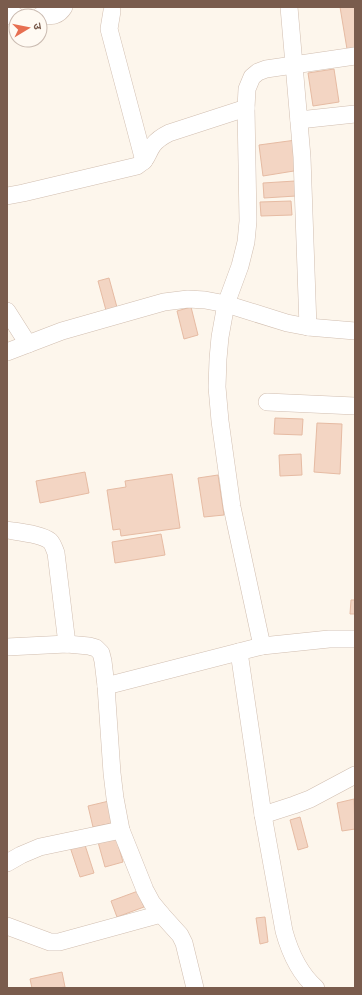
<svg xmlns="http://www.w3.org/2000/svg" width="362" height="995" font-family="Karla,'Noto Sans Devanagari',sans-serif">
<rect width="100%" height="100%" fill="#fdf6ec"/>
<g fill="#f3d5c3" stroke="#e6bba3">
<path d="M340 7H355V48L347 49Z"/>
<path d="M334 69 339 102 313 106 308 73Z"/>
<path d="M296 140 300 170 263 176 259 145Z"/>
<path d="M295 181 296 196 264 198 263 183Z"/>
<path d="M291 201 292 215 261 216 260 202Z"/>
<path d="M109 278 118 311 107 314 98 281Z"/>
<path d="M191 307 198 335 184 339 177 311Z"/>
<path d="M275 418 303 419 302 435 274 434Z"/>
<path d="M317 423 342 424 340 474 314 472Z"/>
<path d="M301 454 302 475 280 476 279 455Z"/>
<path d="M85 472 89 493 40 503 36 481Z"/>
<path d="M172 474 180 528 121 536 120 529 113 530 107 490 126 487 125 481Z"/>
<path d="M218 475 224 515 204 517 198 478Z"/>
<path d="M161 534 165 555 115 563 112 542Z"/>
<path d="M351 600H355V614H350Z"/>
<path d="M354 799 355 829 342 831 337 803Z"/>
<path d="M109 801 113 823 93 827 88 806Z"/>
<path d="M300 817 308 847 298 850 290 820Z"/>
<path d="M116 837 123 862 105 867 98 842Z"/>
<path d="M84 842 94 873 80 877 70 847Z"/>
<path d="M138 891 144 907 117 917 111 901Z"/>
<path d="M265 917 268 942 260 944 256 918Z"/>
<path d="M62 972 65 987 58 988H32L30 979Z"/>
</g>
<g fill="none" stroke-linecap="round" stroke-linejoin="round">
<defs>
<g id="minor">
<path d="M289 7 302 157 308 327"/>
<path d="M112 11 109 29 144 161"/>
<path d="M7 16H16"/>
<path d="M40 16C51 16 58 17 64 7"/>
<path d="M299 120 355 114"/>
<path d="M7 196 23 193 137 166C149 158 146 155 153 145 157 140 163 136 169 133L246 108"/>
<path d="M7 311 28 344"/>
<path d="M7 352 62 331 164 302 188 299 205 300 226 304 287 323 308 327 355 331"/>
<path d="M267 402 355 406"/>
<path d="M7 530C18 532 42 534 50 541 53 544 54 548 56 553L67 644"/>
<path d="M262 646 232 507 220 421 217 387 218 359 220 337 226 304 240 266 246 242 248 221 246 108 247 89 252 77 258 72 266 69 355 56"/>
<path d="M7 647 67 644 89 646 96 648 101 653 103 661 106 686"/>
<path d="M239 652 263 815 284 931C290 953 299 973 316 988"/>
<path d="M263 815 294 805 310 799 355 775"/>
<path d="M7 863 21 855 40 847 121 830"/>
<path d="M7 926 50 942H59L161 914"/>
<path d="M195 988 184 943 180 935 161 914 152 903 145 890 121 830 115 798 112 773 106 686 262 646 329 639H355"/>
</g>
</defs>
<use href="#minor" stroke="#d1beb0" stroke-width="18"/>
<use href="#minor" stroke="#fff" stroke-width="17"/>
</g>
<rect width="362" height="995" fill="none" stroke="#7a5c4d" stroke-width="16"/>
<g transform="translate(28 28) rotate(80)"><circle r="19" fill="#fffaf3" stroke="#cabbb1"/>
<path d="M0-3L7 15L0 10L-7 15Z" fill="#e76f51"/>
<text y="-6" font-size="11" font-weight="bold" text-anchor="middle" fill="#7a5c4d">उ</text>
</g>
</svg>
